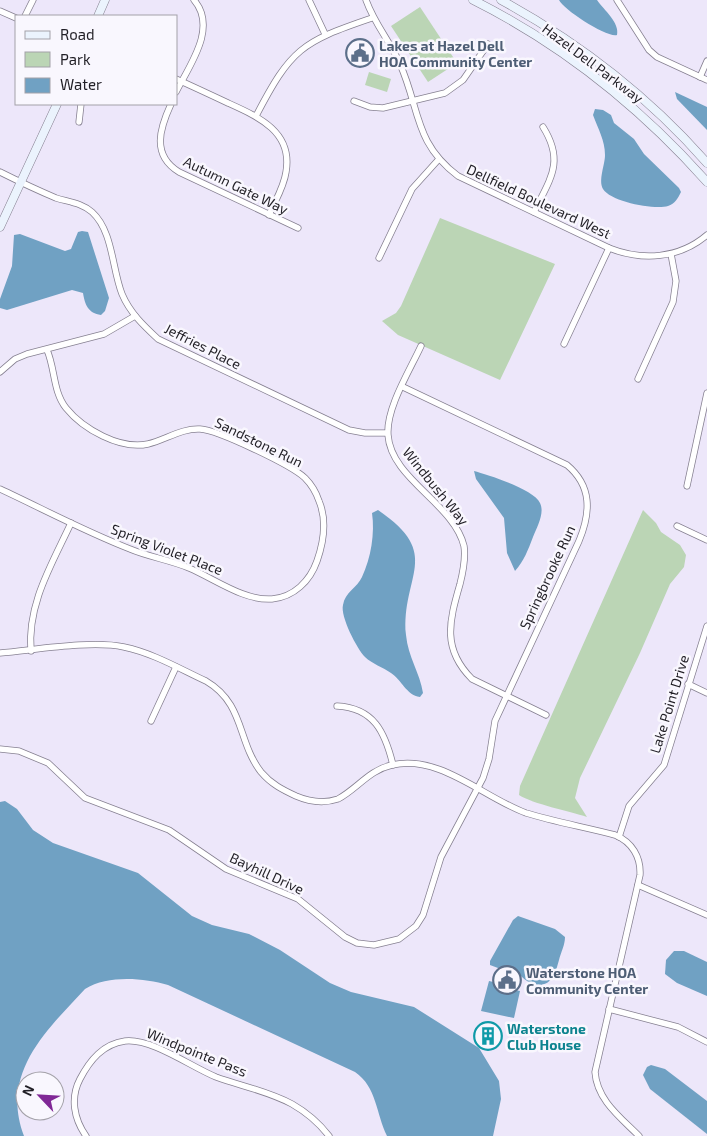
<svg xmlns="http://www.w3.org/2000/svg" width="707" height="1136" font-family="'Exo 2',sans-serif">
<rect width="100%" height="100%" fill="#ede7fa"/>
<g fill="#bbd5b5">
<path d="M420 7 457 63 428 82 391 26Z"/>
<path d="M369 72 391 79 387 92 365 85Z"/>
<path d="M440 218 555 264 500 380 398 335 382 321 396 313 401 306Z"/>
<path d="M643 510 656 523 661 532 680 545 686 555 684 567 670 584 640 653 580 778 575 798 587 817C569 811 533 804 519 795L520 786Z"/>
</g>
<g fill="#70a1c3">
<path d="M559 0H597C604 10 620 23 617 35 607 38 564 10 559 0Z"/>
<path d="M675 92 707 107V130L677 99Z"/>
<path d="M595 109 603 110 611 115 614 123 634 139 644 154 679 188 681 192C678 198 675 204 668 206 655 210 611 202 603 189 598 180 605 165 605 155 605 140 598 129 593 115Z"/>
<path d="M82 231 88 232 109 298 105 311 101 315C88 313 85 305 83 293L72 290 7 310 0 308V299L12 266 14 235 20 234 65 251 71 249 78 232Z"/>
<path d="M474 471C488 475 534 489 540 503 545 513 537 527 533 537 528 550 524 561 515 571L507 553 504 518 476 479Z"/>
<path d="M378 510C444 555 401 575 406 635 408 657 420 673 423 693L420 697C406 695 402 680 391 673 383 667 372 664 365 657 357 649 340 616 343 605 345 592 357 588 362 577 371 558 375 533 372 513Z"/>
<path d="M5 801 17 809 33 830 53 843 138 873 192 916 212 925 249 934 280 950 330 983 351 992 414 1007 479 1048 499 1081 501 1099 493 1136H387C376 1114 377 1087 355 1072L168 985C143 978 108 975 85 989 46 1031 0 1073 24 1136H0V802Z"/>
<path d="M518 916 555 929 565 937C565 945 561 952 559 960 555 975 550 990 531 983 521 979 518 970 509 967L498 968 490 965V961L513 920Z"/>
<path d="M674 951H684L707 962V996L677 983 665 974 666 960Z"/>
<path d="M489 981 511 986 510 989 520 991 514 1018 481 1011Z"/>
<path d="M651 1065 665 1069 707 1101V1134L650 1089 643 1075 647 1067Z"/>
</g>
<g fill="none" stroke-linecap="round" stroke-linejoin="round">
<defs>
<g id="street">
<path d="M309 0 325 34"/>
<path d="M366 0C375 25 390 41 400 64 420 109 414 143 458 176L609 248C642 261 679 259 707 235"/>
<path d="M617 0 649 50 657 57 707 80"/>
<path d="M0 11 16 18"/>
<path d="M25 16 33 0"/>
<path d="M700 77 707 61"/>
<path d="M176 79C194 87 211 95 228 103 259 117 293 132 286 172 284 187 275 201 269 215"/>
<path d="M176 92C189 66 218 28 194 0"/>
<path d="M354 101 370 107 383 108 445 93 463 80 488 44"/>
<path d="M171 104C160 128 151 155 179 172L298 228"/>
<path d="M256 116C291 49 301 42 372 18"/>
<path d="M79 122 81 104"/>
<path d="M0 172C18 181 37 190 56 198 69 202 82 203 92 212 113 231 112 269 122 294 130 313 144 326 158 339L349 430 365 433H387"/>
<path d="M534 212C550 179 565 162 543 127"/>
<path d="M379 258 412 189 439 159"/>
<path d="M564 344 609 248"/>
<path d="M421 346C410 370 386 408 388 435 391 479 454 504 464 546 466 559 463 572 460 584 449 622 442 649 472 679L546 715"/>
<path d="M0 372 15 359 27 354 104 334 135 316"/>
<path d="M638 379 673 302 676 281 671 254"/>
<path d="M687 486 707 393"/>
<path d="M0 489C43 509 86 532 130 549 149 557 170 560 189 568 215 579 244 601 272 599 294 597 310 581 317 561 324 541 327 520 319 501 316 492 311 484 305 478 291 465 218 430 200 429 182 428 165 440 148 444 120 450 83 429 66 408 53 392 55 368 47 350"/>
<path d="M677 526 707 540"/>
<path d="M31 651C27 604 52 564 71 523"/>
<path d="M0 653C35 650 91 640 124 647 153 653 180 669 206 681 245 704 237 741 261 772 271 784 283 790 296 796 310 802 323 804 338 799 357 789 369 770 392 765 440 754 484 798 526 813 555 822 585 827 615 835 632 842 641 857 640 875L595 1072C597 1100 620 1117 639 1136"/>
<path d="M688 684 707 693"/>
<path d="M337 706C374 708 385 732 393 765"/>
<path d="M151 721 176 667"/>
<path d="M0 749 19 751 48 763 85 798 169 830 226 869 298 899 345 937 357 943 374 945 399 939 416 926 423 915 441 857 483 778 489 759 495 721 579 541C591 512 592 486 567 465L403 387"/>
<path d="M619 837 629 806 664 765 707 626"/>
<path d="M638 885 707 915"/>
<path d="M609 1009 678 1027 707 1042"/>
<path d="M86 1136C74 1119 70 1098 80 1079 90 1060 103 1044 125 1041 152 1038 191 1067 216 1077 241 1086 268 1091 292 1104 306 1112 319 1123 329 1136"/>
</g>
<g id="secondary">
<path d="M473 0C563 45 641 108 707 182"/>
<path d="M501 0C578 42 649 97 707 163"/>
<path d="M98 16 105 0"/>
<path d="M0 227 57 104"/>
</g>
</defs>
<use href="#street" stroke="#868091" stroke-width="7"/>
<use href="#secondary" stroke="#868091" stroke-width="9"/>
<use href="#street" stroke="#fff" stroke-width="5.5"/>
<use href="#secondary" stroke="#ebf3fd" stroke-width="8"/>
</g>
<defs>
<symbol id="civic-ring" viewBox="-11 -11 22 22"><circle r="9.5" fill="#f9f7fe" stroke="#5c6f8a" stroke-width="1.5"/><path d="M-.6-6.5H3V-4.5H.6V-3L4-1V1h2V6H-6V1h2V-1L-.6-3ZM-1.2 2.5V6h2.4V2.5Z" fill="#5c6f8a"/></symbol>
<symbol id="building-ring" viewBox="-11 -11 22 22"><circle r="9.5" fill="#f9f7fe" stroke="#0f9aa8" stroke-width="1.5"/><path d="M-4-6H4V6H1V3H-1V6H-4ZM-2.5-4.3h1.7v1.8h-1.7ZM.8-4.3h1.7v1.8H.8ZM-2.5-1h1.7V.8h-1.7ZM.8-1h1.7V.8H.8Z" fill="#0f9aa8"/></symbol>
</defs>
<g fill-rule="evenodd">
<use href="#civic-ring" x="344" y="37" width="32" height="32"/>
<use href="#civic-ring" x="491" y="964" width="32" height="32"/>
<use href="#building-ring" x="472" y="1020" width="32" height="32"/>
</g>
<g text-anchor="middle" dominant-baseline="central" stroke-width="5" stroke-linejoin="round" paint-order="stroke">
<g font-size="14" font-weight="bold" fill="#4e5e75" stroke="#f9f7fe" text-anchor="start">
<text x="379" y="45">Lakes at Hazel Dell<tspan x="379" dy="16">HOA Community Center</tspan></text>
<text x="526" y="972">Waterstone HOA<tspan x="526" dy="16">Community Center</tspan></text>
</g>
<g font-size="14" fill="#211f26" stroke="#f9f7fe">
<text transform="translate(593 63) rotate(37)">Hazel Dell Parkway</text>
<text transform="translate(236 185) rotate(26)">Autumn Gate Way</text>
<text transform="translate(539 201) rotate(25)">Dellfield Boulevard West</text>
<text transform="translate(203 346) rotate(27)">Jeffries Place</text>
<text transform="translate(259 442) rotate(26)">Sandstone Run</text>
<text transform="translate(436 486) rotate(51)">Windbush Way</text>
<text transform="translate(167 549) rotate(21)">Spring Violet Place</text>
<text transform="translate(547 577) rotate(-65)">Springbrooke Run</text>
<text transform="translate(669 704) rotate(-73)">Lake Point Drive</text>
<text transform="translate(267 873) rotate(25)">Bayhill Drive</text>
<text transform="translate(197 1052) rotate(22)">Windpointe Pass</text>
</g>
<g font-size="14" font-weight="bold" fill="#0d838f" stroke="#f9f7fe" text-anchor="start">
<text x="507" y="1028">Waterstone<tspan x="507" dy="16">Club House</tspan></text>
</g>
</g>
<rect x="15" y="15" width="162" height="90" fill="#f9f7fe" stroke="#a3a1a8"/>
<rect x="25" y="31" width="25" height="8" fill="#ebf3fd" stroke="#a3a1a8"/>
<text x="60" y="40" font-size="15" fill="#211f26">Road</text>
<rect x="25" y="52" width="25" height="15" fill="#bbd5b5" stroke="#a3a1a8"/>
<text x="60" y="65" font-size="15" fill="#211f26">Park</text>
<rect x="25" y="78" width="25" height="15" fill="#70a1c3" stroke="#a3a1a8"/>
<text x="60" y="90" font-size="15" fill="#211f26">Water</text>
<g transform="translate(40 1096) rotate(295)"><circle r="24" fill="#f9f7fe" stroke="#a3a1a8"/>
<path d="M0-4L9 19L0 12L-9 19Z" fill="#802896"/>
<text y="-8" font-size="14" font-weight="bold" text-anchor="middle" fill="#211f26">N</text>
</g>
</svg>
